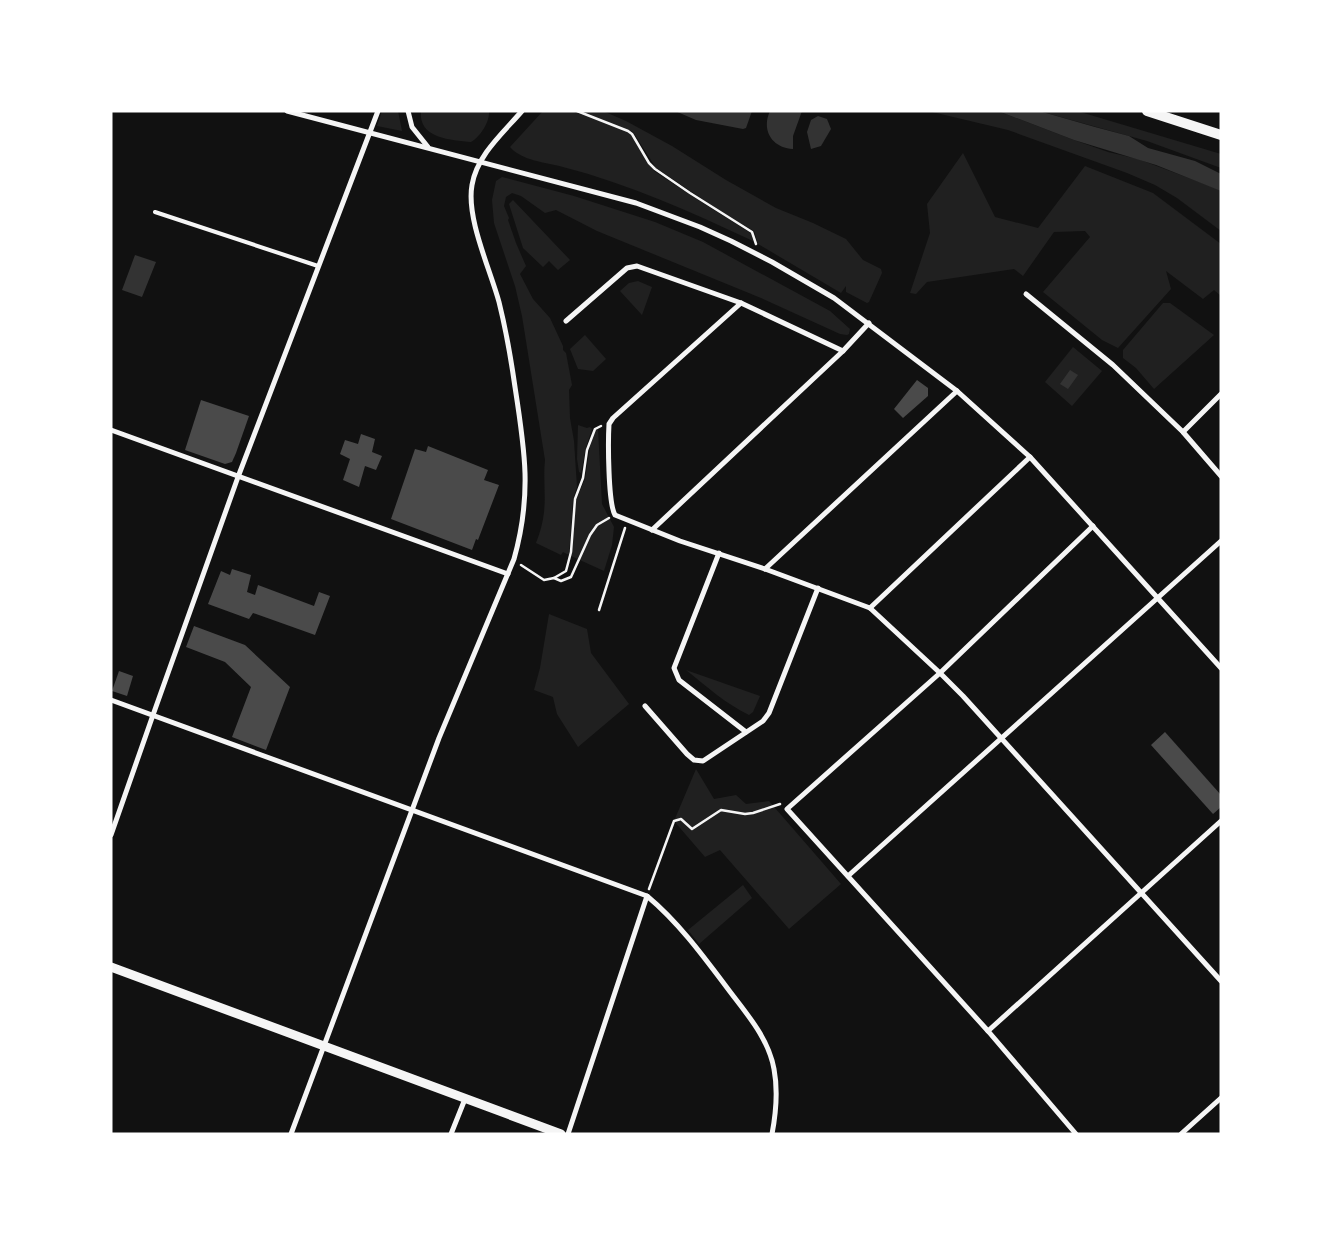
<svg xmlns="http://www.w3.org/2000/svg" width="1332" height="1245" font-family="Signika,sans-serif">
<rect width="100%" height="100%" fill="#111"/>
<g fill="#202020">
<path d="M382 111H398L402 131 377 126Z"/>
<path d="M421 111H489C490 122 480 137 471 142 452 140 418 139 421 111Z"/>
<path d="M543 111H572L626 131 631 134 648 163 654 171 698 200 749 232 752 234 753 241C691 212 629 184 563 167 545 162 522 161 510 147Z"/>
<path d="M581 111H603L626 121 672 146 726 180 776 208 813 223 846 239 863 260 881 269 882 273 869 302 867 303 846 292V286L841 293 758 244 754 231 726 215 656 168 633 132Z"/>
<path d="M928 111H998L1074 140 1108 152 1138 159 1218 189 1221 191V231L1177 198 1155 185 1127 173 1008 130Z"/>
<path d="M1039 111H1077L1221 154V168L1147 141Z"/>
<path d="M963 153 995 217 1038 228 1085 166 1153 193 1221 244V296L1214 290 1203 299 1166 271 1171 289 1118 348 1102 340 1043 292 1090 237 1085 231 1054 232 1023 276 1014 269 927 282 916 294 910 293 930 233 927 204Z"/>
<path d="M502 177 574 196 655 222 703 242 830 311 850 329 849 334 847 335 840 334 761 298 597 231 556 210 545 213 521 196 512 193 506 197 504 206 509 218 508 220 516 243 526 266 520 274 533 299 550 318 563 346V350L566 353 572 385 569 390 570 418 574 441 577 487 573 499 569 555 563 552 561 555 536 543C540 533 543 522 544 512 546 495 543 478 545 460L522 316 515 286 494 223 492 200 496 181Z"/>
<path d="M513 200 570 260 558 270 549 261 543 267 523 248 509 204Z"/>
<path d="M638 281 652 287 642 315 620 291 629 283Z"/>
<path d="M1163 303H1170L1214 335 1154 389 1136 368 1123 358V350Z"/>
<path d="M585 335 606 359 593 371 578 369 570 349Z"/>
<path d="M1073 347 1102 371 1072 406 1045 382Z"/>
<path d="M578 425 587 428 590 427 592 429 586 447 581 473 579 472 577 459Z"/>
<path d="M598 429 602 504 614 527 612 545 604 571 571 556 576 500 585 479 590 446 595 431Z"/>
<path d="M549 614 587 629 591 653 629 704 578 747 557 714 553 697 534 690 540 668Z"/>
<path d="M686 670 760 696 753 712 749 715C726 704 706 686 686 670Z"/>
<path d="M696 769 714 799 736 795 746 804 769 801 841 884 789 929 720 850 705 857 674 821Z"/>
<path d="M743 885 752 898 699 944 688 930Z"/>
</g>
<g fill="#333">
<path d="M675 111H752L746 128 743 129 696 120Z"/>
<path d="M770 111H802L793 136V149C772 148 761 130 770 111Z"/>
<path d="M998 111H1039L1095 127 1129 136 1148 148 1195 161 1221 174V191L1156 165 1074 140Z"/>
<path d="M818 116 827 119 831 129 821 146 811 149 807 132 811 120Z"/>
<path d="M135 255 156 262 142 297 122 290Z"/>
<path d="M1070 370 1078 375 1068 389 1060 384Z"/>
</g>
<g fill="#4a4a4a">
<path d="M917 380 928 388V396L903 418 894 409Z"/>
<path d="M201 400 249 416 236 453 232 462 225 464 185 450Z"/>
<path d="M361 434 375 439 372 452 382 456 376 470 365 466 359 487 343 480 350 459 340 454 345 440 358 444Z"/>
<path d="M428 446 488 470 484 480 499 485 478 540 476 539 472 550 391 519 415 449 426 452Z"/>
<path d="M232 569 251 575 247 592 255 595 258 585 314 606 319 592 330 596 315 635 253 613 249 619 208 604 221 571 230 575Z"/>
<path d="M194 626 245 645 290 687 266 750 232 737 251 687 225 662 186 647Z"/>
<path d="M119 671 133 676 127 696 112 691Z"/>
<path d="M1165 732 1221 795V807L1213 814 1151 745Z"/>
</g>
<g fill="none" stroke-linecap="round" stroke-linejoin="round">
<g stroke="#f5f5f5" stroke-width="2.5">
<path d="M577 111 628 131 632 134 649 163 655 169 690 193 752 232 756 244"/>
<path d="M521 565 544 580 554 578 566 571 571 552 575 499 583 478 587 450 595 429 601 426"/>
<path d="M554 578 561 581 571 577 590 535 597 525 609 518"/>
<path d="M599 610 625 528"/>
<path d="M649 889 674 821 681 819 692 829 721 810 745 814 753 813 780 804"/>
</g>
<path stroke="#f5f5f5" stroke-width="4" d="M155 212 318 266"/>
<g stroke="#f5f5f5" stroke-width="5">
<path d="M287 111 636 203 700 227 731 241 772 262 834 298 957 391 1030 457 1221 668"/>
<path d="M408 111 412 127 428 147"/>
<path d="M1026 294 1113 365 1183 432 1221 476"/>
<path d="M741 303 613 418 609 424C608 441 608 503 615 515L680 541 765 569 870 608 940 673 963 696 1221 981"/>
<path d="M566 321 627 268 637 266 741 303 843 351"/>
<path d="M111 430 508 574"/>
<path d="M1183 432 1221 394"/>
<path d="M652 530 843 351 869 323"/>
<path d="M719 553 674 668 679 680 746 732"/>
<path d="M765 569 957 391"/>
<path d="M870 608 1030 457"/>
<path d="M111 700 647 896C677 921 701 953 725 985 744 1011 768 1036 774 1069 778 1090 776 1113 772 1134"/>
<path d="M645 706 687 754 694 760 703 761 763 721 769 713 818 588"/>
<path d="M111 835 153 715 238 477 378 111"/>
<path d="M848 876 1221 541"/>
<path d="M988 1031 1221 821"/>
<path d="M291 1134 439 738 514 559C532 495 525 451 515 387 511 359 506 330 499 302 490 269 466 218 472 185 477 155 503 133 522 111"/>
<path d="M451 1134 465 1099"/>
<path d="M568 1134 647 896"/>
<path d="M1076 1134 988 1031 787 809 940 673 1093 526"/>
<path d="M1181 1134 1221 1098"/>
</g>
<path stroke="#f5f5f5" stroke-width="9" d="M111 967 561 1134"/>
<path stroke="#f5f5f5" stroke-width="10" d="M1147 111 1221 135"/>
</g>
<rect width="1332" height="1245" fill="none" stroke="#ffffff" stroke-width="225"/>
</svg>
